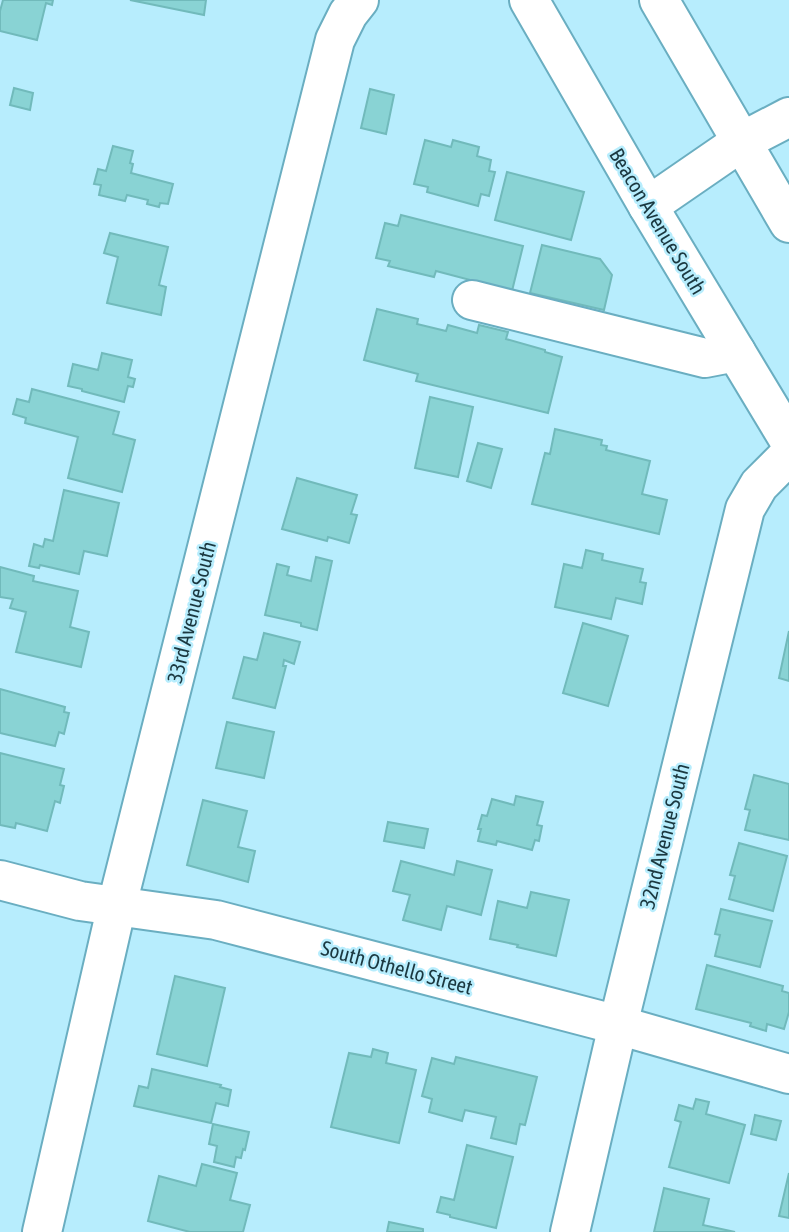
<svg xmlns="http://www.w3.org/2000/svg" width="789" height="1232" font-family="'Asap Condensed',sans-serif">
<rect width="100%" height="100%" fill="#b7edfd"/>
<g fill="#89d3d4" stroke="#71babb" stroke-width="2">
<path d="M3 0H53L52 5 46 3 37 40 0 31V11Z"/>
<path d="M130 0H206L204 15Z"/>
<path d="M14 88 33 93 30 110 10 105Z"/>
<path d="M370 89 394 95 386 134 361 128Z"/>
<path d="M425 140 451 147 453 140 479 147 477 156 491 160 489 171 495 172 489 196 481 194 478 206 427 192 428 187 414 184Z"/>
<path d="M113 146 133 151 130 163 133 164 131 173 173 184 168 204 160 203 159 207 147 204 148 200 127 195 125 201 99 195 101 185 94 184 98 169 106 171Z"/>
<path d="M507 172 584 192 571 240 495 220Z"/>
<path d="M401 215 523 246 512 291 436 271 434 277 388 266 390 261 376 258 385 223 398 226Z"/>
<path d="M110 233 168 247 159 285 166 287 161 315 107 303 118 257 104 253Z"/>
<path d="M542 245 600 259 612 275 604 310 530 293Z"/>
<path d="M377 309 418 319 417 324 446 331 448 325 477 333 479 325 508 332 506 339 545 350V352L562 357 548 413 416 381 418 374 364 360Z"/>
<path d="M102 353 132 360 128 377 135 379 133 387 128 386 124 402 82 391V389L68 386 73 364 98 370Z"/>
<path d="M32 389 119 412 113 434 135 440 122 492 68 478 78 437 25 423 26 418 13 414 17 399 29 402Z"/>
<path d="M430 397 473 407 458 477 415 468Z"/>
<path d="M555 429 602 440 601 445 607 446 606 450 650 461 642 494 667 500 659 534 532 504 545 453 550 454Z"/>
<path d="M478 443 502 449 491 488 467 481Z"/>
<path d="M297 478 357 495 351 514 357 515 349 543 328 537 327 541 282 529Z"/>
<path d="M64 490 119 503 107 556 84 551 79 574 40 565 39 568 29 566 34 544 43 547 45 539 53 541Z"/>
<path d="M586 550 603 554 602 560 643 569 640 582 646 583 642 604 616 598 611 619 555 607 564 564 582 568Z"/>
<path d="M316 557 332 561 317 630 301 626V623L265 615 277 564 289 567 287 575 311 581Z"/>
<path d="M0 567 34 576 33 581 78 591 70 627 89 632 81 667 16 652 26 612 10 608 13 599 0 597Z"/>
<path d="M583 623 628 636 608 706 563 693Z"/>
<path d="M789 631V681L779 678Z"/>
<path d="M264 633 300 642 294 664 284 660 283 666H286L275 708 233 698 244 657 257 660Z"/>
<path d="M0 689 65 707 64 712 69 713 64 734 59 732 55 746 0 733Z"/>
<path d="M227 722 274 732 264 778 216 768Z"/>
<path d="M0 753 64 769 60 785 64 786 60 803 55 801 47 831 16 823 15 828 0 825Z"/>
<path d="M754 775 789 784V840L745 830 750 810 745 809Z"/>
<path d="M516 796 543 802 537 825 542 826 539 841 535 840 532 850 497 841 496 845 478 841 481 829H478L482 815 487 816 492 799 514 805Z"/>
<path d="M203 800 247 811 238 847 255 851 248 882 187 865Z"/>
<path d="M388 822 428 829 424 848 384 841Z"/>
<path d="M739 843 787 856 773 911 729 899 735 876 730 875Z"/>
<path d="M401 861 454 875 457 861 492 870 481 915 447 906 441 930 403 920 410 895 393 891Z"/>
<path d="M531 892 569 900 556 956 517 947 518 945 490 939 498 901 527 908Z"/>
<path d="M721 909 772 921 760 967 715 956 720 935 715 934Z"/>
<path d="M707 965 783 986 782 991 789 993V1012L784 1029 767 1024 766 1031 750 1026 751 1023 696 1009Z"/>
<path d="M175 976 225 988 207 1066 157 1054Z"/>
<path d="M373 1049 388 1053 386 1063 416 1070 399 1143 331 1127 349 1053 371 1057Z"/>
<path d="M456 1057 537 1077 525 1125 520 1124 516 1144 491 1138 496 1117 465 1110 462 1121 429 1112 432 1099 422 1096 432 1058 454 1064Z"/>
<path d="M152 1069 221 1085 220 1087 231 1090 228 1106 216 1103 211 1123 134 1106 139 1086 148 1088Z"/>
<path d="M696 1099 709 1102 706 1114 745 1125 729 1183 669 1167 681 1122 675 1120 679 1105 693 1109Z"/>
<path d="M755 1115 781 1121 776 1140 751 1134Z"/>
<path d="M213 1124 249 1132 245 1150 243 1149 241 1158 236 1157 234 1167 214 1162 217 1146 209 1144Z"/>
<path d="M467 1145 513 1157 496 1228 450 1217V1215L437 1212 441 1197 454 1200Z"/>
<path d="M202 1164 237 1173 230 1200 250 1205 243 1232H190L148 1221 159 1176 196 1186Z"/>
<path d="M789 1173V1218L779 1216Z"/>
<path d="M664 1188 709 1199 703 1225 735 1232H654Z"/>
<path d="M389 1222 423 1229V1232H387Z"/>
</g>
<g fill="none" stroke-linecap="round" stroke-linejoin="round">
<defs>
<g id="minor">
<path d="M648 206 741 142 789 117"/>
<path d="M472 300 705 358 736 352"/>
<path d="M0 880 80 901 216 920 618 1025 789 1074"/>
<path d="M42 1232 117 905 335 40 348 14 359 0"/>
<path d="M570 1232 618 1025 745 509 759 485 789 455"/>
</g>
<g id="major">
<path d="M529 0 648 206 789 440"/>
<path d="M659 0 789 223"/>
</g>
</defs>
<use href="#minor" stroke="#6aaec1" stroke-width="42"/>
<use href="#major" stroke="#6aaec1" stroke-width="42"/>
<use href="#minor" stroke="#fff" stroke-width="38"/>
<use href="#major" stroke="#fff" stroke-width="38"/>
</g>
<g text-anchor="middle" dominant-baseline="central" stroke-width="5" stroke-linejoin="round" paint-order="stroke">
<g font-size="21" fill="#1b3840" stroke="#b7edfd">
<text transform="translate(658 221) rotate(59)">Beacon Avenue South</text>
<text transform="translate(191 612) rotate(-76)">33rd Avenue South</text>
<text transform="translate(664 836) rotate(-76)">32nd Avenue South</text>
<text transform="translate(397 967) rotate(15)">South Othello Street</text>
</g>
</g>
</svg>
